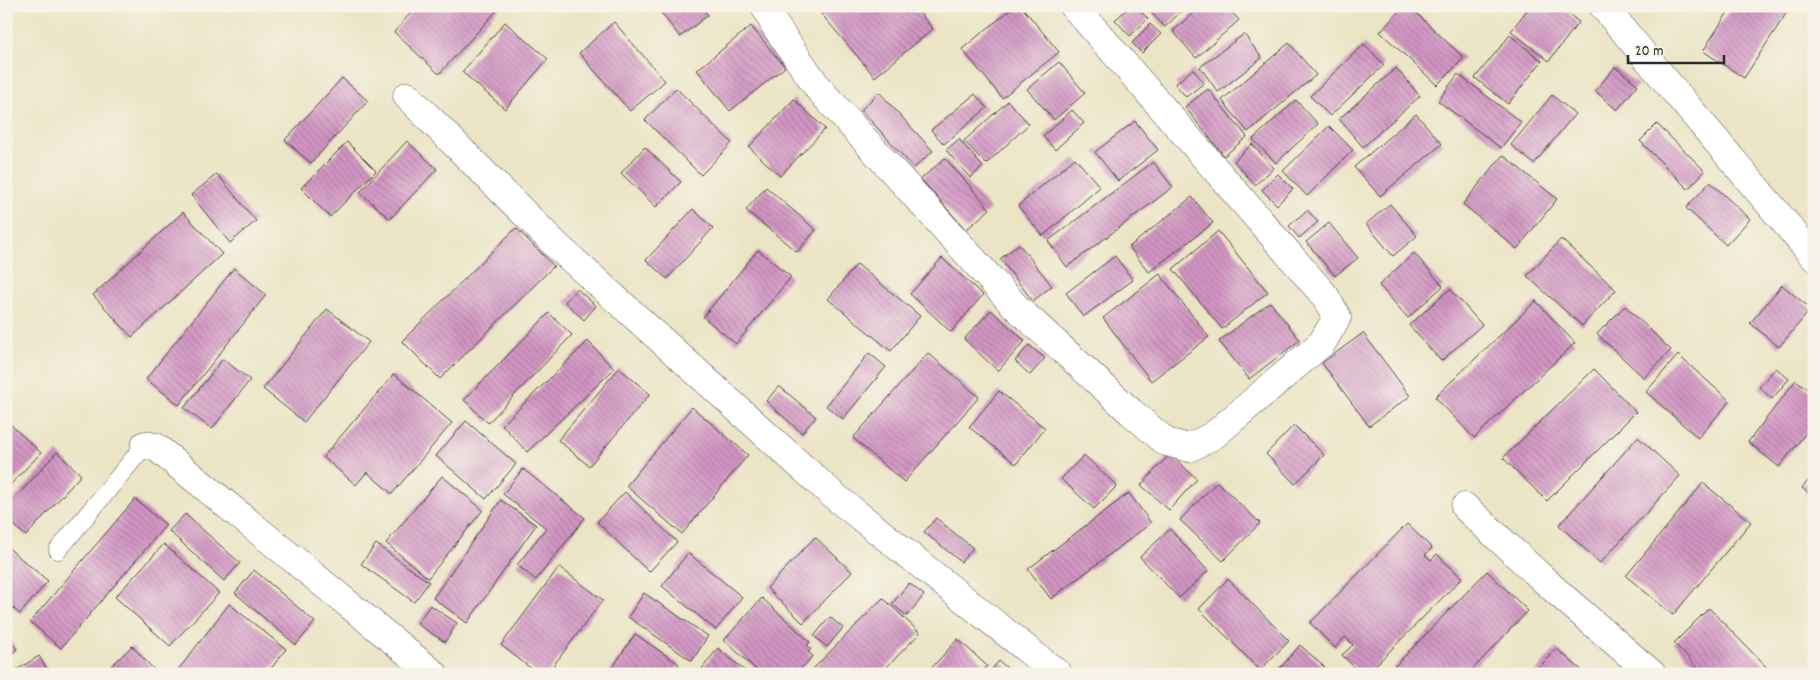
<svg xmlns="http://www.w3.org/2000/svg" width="1820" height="680" font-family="Dekko,sans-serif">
<defs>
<pattern id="building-back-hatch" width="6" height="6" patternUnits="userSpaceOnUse" patternTransform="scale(1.25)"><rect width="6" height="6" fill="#d295c3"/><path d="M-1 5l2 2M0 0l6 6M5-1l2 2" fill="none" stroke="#ab7a9f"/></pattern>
</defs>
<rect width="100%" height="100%" fill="#f7f3e8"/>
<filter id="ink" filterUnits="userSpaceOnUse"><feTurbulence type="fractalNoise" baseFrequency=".02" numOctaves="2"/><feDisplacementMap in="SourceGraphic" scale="10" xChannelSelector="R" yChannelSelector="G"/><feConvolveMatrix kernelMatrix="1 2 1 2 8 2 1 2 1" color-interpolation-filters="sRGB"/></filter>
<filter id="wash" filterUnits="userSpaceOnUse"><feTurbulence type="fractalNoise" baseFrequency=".0096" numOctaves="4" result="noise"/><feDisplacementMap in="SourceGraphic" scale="20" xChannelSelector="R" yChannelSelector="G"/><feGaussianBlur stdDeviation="1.12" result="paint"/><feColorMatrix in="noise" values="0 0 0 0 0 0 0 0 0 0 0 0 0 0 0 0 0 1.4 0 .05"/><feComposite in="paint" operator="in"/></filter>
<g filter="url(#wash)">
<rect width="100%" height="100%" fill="#ebe4c5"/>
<g id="blocks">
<g fill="url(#building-back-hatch)">
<path d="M417 6H501L439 74 394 32Z"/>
<path d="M656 6H701L708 15 680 37Z"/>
<path d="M823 6H914L933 29 875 77 818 10Z"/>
<path d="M1015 6H1021L1059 52 1002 98 962 49Z"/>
<path d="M1130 6H1136L1148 19 1130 36 1115 20Z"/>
<path d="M1145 6H1187L1165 27Z"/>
<path d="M1201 6H1226L1239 20 1196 58 1173 31Z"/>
<path d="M1404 6H1409L1464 58 1437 85 1380 32Z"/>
<path d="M1530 6H1559L1579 22 1549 61 1511 31Z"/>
<path d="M1732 6H1791L1744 78 1703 51Z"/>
<path d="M505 22 548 59 505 109 462 72Z"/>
<path d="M614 22 665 81 630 111 579 53Z"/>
<path d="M1150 24 1161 34 1142 53 1132 43Z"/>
<path d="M751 26 785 67 730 111 697 70Z"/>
<path d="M1244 34 1262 58 1218 92 1200 67Z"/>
<path d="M1510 35 1542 61 1508 104 1475 78Z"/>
<path d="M1289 43 1316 75 1248 132 1222 100Z"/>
<path d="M1364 44 1384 65 1330 116 1310 96Z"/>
<path d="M1059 62 1085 93 1054 120 1027 89Z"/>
<path d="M1615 67 1638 85 1617 110 1595 91Z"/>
<path d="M1396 68 1420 96 1363 147 1339 119Z"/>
<path d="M1193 69 1204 83 1186 97 1175 84Z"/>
<path d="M1458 74 1521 122 1501 148 1438 101Z"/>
<path d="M342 78 368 101 311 163 285 140Z"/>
<path d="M676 88 732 143 701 175 645 120Z"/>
<path d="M1208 89 1247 137 1224 156 1185 107Z"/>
<path d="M879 92 933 151 914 168 861 110Z"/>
<path d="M975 94 987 108 944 144 931 130Z"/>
<path d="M1552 95 1575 114 1534 164 1511 145Z"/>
<path d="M794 99 825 129 780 176 749 147Z"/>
<path d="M1296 100 1318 124 1276 163 1253 139Z"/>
<path d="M1008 101 1029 124 986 164 964 141Z"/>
<path d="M1072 110 1084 123 1055 150 1043 136Z"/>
<path d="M1416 114 1442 144 1380 196 1354 167Z"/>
<path d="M1135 121 1158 150 1118 181 1095 152Z"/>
<path d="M1657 124 1705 171 1688 189 1640 141Z"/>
<path d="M1329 126 1353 150 1307 196 1283 171Z"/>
<path d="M959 139 983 167 970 178 946 150Z"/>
<path d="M407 141 437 169 390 219 360 192Z"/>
<path d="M347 142 376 171 330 217 301 188Z"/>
<path d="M1252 144 1274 168 1255 185 1234 161Z"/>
<path d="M645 147 681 182 656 207 621 173Z"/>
<path d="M1503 155 1557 199 1517 249 1463 204Z"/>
<path d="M945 158 990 209 966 230 921 179Z"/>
<path d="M1075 158 1100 187 1043 236 1018 206Z"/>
<path d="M1153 162 1173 187 1067 267 1048 241Z"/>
<path d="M217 174 256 221 230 243 191 195Z"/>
<path d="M1278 174 1293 189 1277 205 1262 190Z"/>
<path d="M1710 182 1750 219 1726 245 1686 208Z"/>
<path d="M766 187 816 230 797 252 746 210Z"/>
<path d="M1192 197 1213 223 1149 272 1129 247Z"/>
<path d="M1390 204 1417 236 1393 256 1366 224Z"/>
<path d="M693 209 713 228 667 279 646 260Z"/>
<path d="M1307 210 1318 222 1299 238 1289 226Z"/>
<path d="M183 212 222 254 132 337 93 295Z"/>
<path d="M1329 223 1358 258 1335 276 1306 242Z"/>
<path d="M516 228 554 266 440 379 402 341Z"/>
<path d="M1218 231 1268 292 1222 329 1173 269Z"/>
<path d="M1561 239 1616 290 1582 326 1527 276Z"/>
<path d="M1019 244 1052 286 1033 301 1000 259Z"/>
<path d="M758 250 791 277 736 344 703 317Z"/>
<path d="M1414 253 1443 286 1408 318 1379 285Z"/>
<path d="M1115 256 1133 280 1083 317 1066 293Z"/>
<path d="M942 258 983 295 951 332 910 294Z"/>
<path d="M857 264 920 316 891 351 828 299Z"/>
<path d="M234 268 266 295 179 405 146 379Z"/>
<path d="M1160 274 1209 337 1151 381 1103 318Z"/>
<path d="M1782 285 1811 309 1779 347 1750 323Z"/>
<path d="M577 289 596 306 584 320 565 302Z"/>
<path d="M1450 289 1482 325 1441 361 1409 325Z"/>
<path d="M1536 301 1575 343 1474 438 1435 397Z"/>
<path d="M1270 302 1300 340 1249 379 1219 341Z"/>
<path d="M1625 306 1671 350 1644 378 1597 334Z"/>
<path d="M327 309 369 342 304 422 263 389Z"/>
<path d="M991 310 1025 341 998 371 964 339Z"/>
<path d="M549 313 572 335 488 423 464 400Z"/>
<path d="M1363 333 1410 396 1369 426 1322 363Z"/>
<path d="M588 341 614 369 527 452 502 425Z"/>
<path d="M1029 345 1045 358 1030 375 1015 361Z"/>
<path d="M869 353 886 367 843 419 826 406Z"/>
<path d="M928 353 979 397 904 482 853 438Z"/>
<path d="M1678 355 1730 401 1698 438 1646 392Z"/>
<path d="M223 359 250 380 212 429 184 408Z"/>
<path d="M619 368 650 394 589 466 558 440Z"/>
<path d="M1776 368 1789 379 1772 399 1759 387Z"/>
<path d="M1594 369 1636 412 1547 501 1503 458Z"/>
<path d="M394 374 452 423 392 494 367 472 356 485 323 457Z"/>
<path d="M1796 380 1814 394V423L1779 467 1748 442Z"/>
<path d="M779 386 816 417 802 433 766 401Z"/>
<path d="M999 391 1045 428 1016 464 969 427Z"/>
<path d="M692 407 748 455 682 534 626 486Z"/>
<path d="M466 421 516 464 486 499 436 456Z"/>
<path d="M9 423 41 453 6 489V426Z"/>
<path d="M1294 425 1324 455 1295 484 1266 454Z"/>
<path d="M1638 437 1680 476 1600 563 1559 525Z"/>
<path d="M57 452 81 475 26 536 6 518V508Z"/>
<path d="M1170 454 1197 479 1169 510 1141 485Z"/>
<path d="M1084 455 1117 486 1094 509 1061 479Z"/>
<path d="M523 469 585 518 536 580 517 565 546 528 503 494Z"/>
<path d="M1814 474V497L1802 488Z"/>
<path d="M442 476 483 510 428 578 386 543Z"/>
<path d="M1217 482 1260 523 1223 561 1180 520Z"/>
<path d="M1703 483 1751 522 1673 615 1626 576Z"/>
<path d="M625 492 677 542 649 572 597 522Z"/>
<path d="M1129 493 1151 523 1051 599 1028 569Z"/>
<path d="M135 499 166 525 61 648 30 622Z"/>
<path d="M501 500 536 525 467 623 433 598Z"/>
<path d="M185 514 240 563 224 581 169 531Z"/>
<path d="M936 518 973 548 961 562 924 532Z"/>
<path d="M1407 524 1432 548 1425 555 1431 560 1437 554 1462 578 1367 674H1361L1342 655 1353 645 1345 637 1335 648 1310 623Z"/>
<path d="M1170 529 1208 571 1179 598 1140 557Z"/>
<path d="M815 537 852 572 803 623 767 588Z"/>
<path d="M164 544 219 593 170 646 115 597Z"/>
<path d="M376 544 429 582 414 602 361 564Z"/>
<path d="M6 546 48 581 20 614 6 602Z"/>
<path d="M688 553 742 597 716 630 662 586Z"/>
<path d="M559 567 603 600 547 674H538L501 645Z"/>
<path d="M254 570 315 622 296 645 235 593Z"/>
<path d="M1487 571 1528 611 1468 674H1399L1393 668Z"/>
<path d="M1228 579 1289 641 1260 670 1199 609Z"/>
<path d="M909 583 924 595 907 616 892 604Z"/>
<path d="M644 593 708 636 692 661 628 617Z"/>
<path d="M762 598 810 642 807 645 811 649 808 652 813 656 796 674H761L724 640Z"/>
<path d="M883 598 920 633 880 674H808Z"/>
<path d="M229 604 286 649 267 674H175Z"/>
<path d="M430 605 457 623 445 642 417 624Z"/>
<path d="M1709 608 1773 674H1704L1674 643Z"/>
<path d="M830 617 843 628 827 647 814 636Z"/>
<path d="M635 634 679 664 672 674H608Z"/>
<path d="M6 636 17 649 6 658Z"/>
<path d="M958 639 987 666 980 674H926Z"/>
<path d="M1300 645 1332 674H1275Z"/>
<path d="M132 646 158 674H115L109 668Z"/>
<path d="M718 648 749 674H698Z"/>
<path d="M1556 648 1586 674H1534Z"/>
<path d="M39 656 50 674H10Z"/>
<path d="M999 661 1014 674H988Z"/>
</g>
</g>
</g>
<g filter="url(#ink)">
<use href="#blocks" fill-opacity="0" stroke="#484742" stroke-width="1"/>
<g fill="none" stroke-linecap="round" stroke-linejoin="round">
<defs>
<path id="lane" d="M58 550 145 445"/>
<g id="street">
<path d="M765 6 774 24 818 88 1015 306 1131 412 1166 442 1189 448 1214 435 1322 343 1337 317 1325 296 1074 6"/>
<path d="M1603 6 1814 257"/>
<path d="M407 96 556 245 833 495 1058 674"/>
<path d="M145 445 156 447 434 674"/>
<path d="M1465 507 1556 591 1652 674"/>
</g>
</defs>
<use href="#lane" stroke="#484742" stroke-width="19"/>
<use href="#street" stroke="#484742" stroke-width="29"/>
<use href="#lane" stroke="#fff" stroke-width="18"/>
<use href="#street" stroke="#fff" stroke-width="28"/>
</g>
</g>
<rect width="1820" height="680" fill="none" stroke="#f7f3e8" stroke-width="25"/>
<path d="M1628 55v8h96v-8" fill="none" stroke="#2b2b2b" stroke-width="2.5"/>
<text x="1635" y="55" font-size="15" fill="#2b2b2b" stroke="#f7f3e8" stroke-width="4" paint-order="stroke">20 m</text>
</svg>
